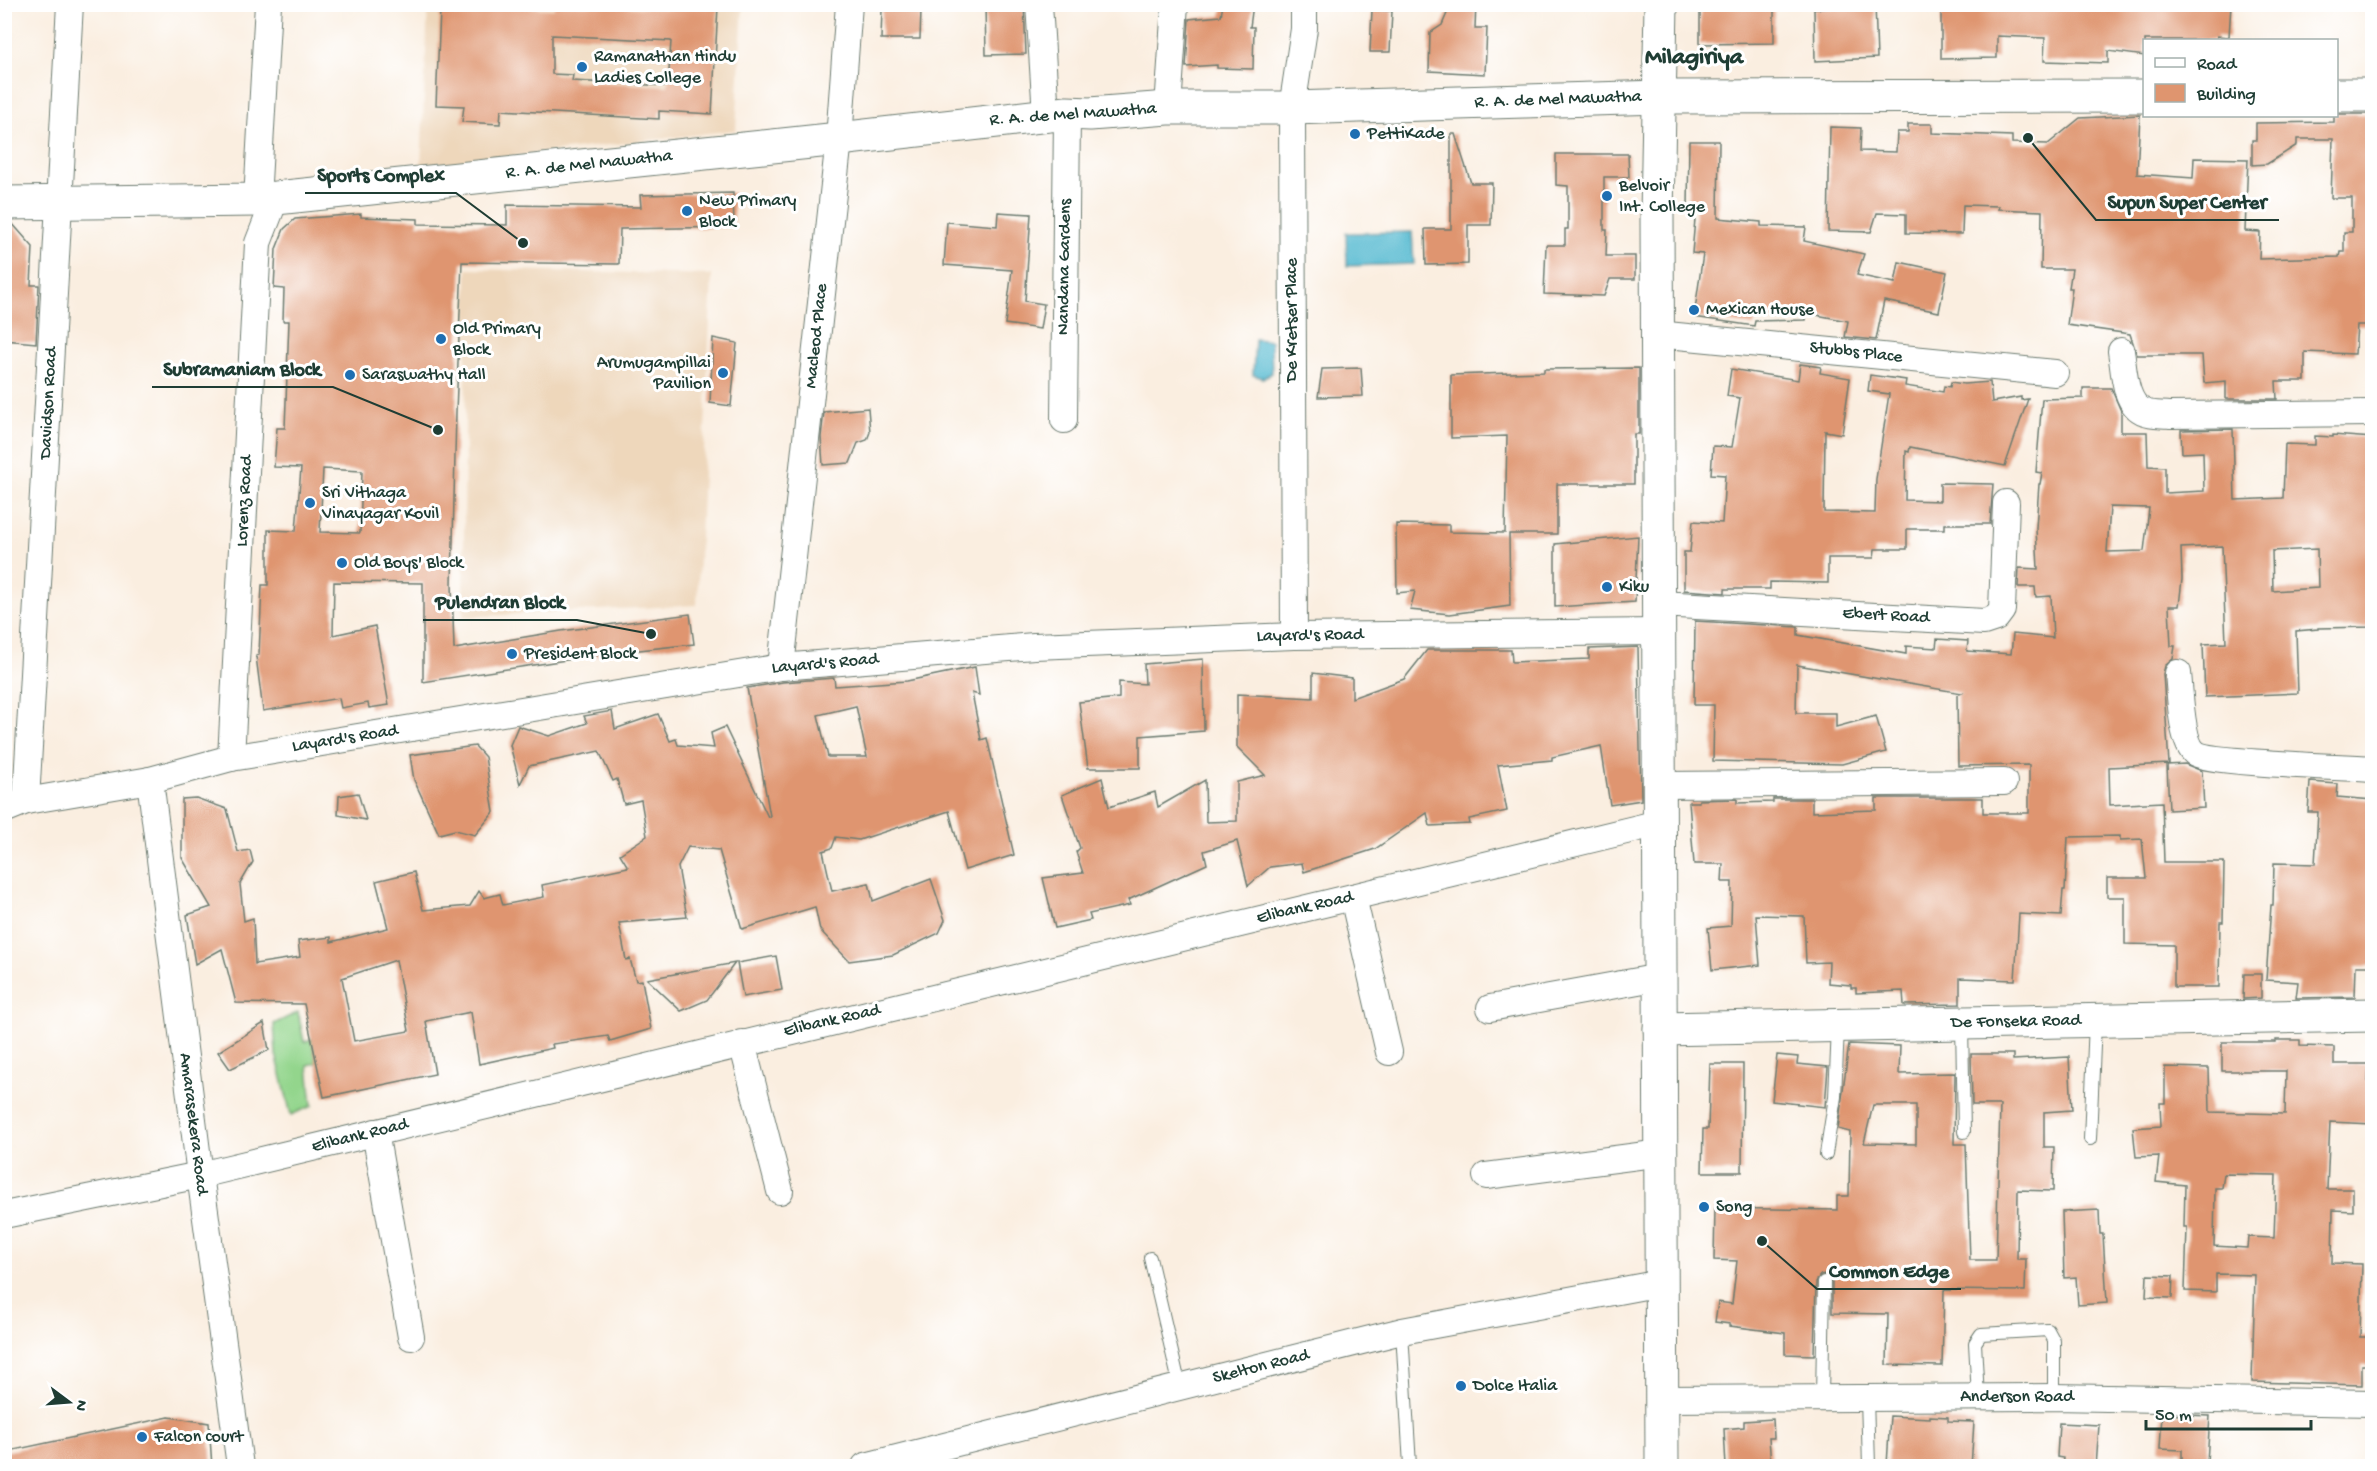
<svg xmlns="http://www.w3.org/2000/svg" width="2377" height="1471" font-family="'Gochi Hand',sans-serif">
<rect width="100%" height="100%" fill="#fff"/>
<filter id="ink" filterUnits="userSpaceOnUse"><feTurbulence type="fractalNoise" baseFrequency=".0167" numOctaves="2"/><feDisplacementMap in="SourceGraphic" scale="12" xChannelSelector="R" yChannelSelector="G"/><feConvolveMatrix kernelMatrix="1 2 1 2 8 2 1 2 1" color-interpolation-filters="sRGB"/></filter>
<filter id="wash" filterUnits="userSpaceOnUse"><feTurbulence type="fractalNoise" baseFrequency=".008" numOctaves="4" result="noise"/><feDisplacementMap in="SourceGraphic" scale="24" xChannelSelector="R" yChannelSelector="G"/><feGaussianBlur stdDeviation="1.35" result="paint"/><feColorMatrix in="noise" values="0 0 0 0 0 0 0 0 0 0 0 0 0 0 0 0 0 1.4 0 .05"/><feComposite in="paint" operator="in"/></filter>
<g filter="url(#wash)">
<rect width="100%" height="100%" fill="#faeee0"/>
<g fill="#eed7bb">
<path d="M428 5H743L736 130 421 167Z"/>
<path d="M467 269 712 275 697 605 463 617Z"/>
</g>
<path fill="#93d58c" stroke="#598960" stroke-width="1.5" d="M298 1012 304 1042 311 1039 317 1063 308 1065 312 1106 291 1115 276 1054 274 1024Z"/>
<g fill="#50b7cf" stroke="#387a82" stroke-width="1.5">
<path d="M1412 232 1414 264 1347 266 1346 233Z"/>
<path d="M1255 339 1271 341 1272 373 1263 378 1253 375Z"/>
</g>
<g id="blocks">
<g fill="#df956f" fill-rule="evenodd">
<path d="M473 4 554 9V4L672 9 673 5 718 7 712 114 659 111V119L501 110 500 124 462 122 464 106 436 105 440 10 473 11ZM552 35 671 41 668 86 572 81 573 75 552 74Z"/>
<path d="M985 4H1024L1026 54 986 55Z"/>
<path d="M1223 4H1253L1250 27H1254L1253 69 1217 68V65L1186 67 1189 19 1221 16Z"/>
<path d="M1451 4H1476L1475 28H1487L1485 74 1429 71 1430 33 1442 25Z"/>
<path d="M1700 4H1774V43L1700 44Z"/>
<path d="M1833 4H1875L1877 58 1815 61 1814 9 1834 8Z"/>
<path d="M1941 4H2231L2229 37 2217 36V40H2145V56L2108 51V63L2044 61 2045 38 1997 36V58L1941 59Z"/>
<path d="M882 9 921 10 920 39H881Z"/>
<path d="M1372 10 1392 11 1390 52H1370Z"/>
<path d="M2337 114H2373V288H2369L2368 325H2357L2355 354 2305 352V381H2276L2277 399H2226V381L2204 383 2202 355H2137L2130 334 2067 325 2072 288H2069L2072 269H2041L2042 211 1998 209 1999 206 1963 205 1962 234 1906 233V214L1877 213 1871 232 1828 231 1830 127 1861 128 1860 151 1896 152 1897 132H1908V124H1932V133L2012 136V143L2048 144 2080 118 2140 115 2137 174 2193 178 2194 158 2248 159 2245 231 2260 232 2259 259 2339 257 2340 252H2344V232H2352V198H2331L2333 139H2297V145L2267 164 2252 165V140H2256V123L2334 122V116Z"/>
<path d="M1451 134H1455L1471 183H1492L1491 225H1468V264L1426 265 1425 229H1451Z"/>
<path d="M1689 141H1719L1718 218 1761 222V226L1806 227 1804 241 1864 254 1857 275 1895 283 1899 262 1947 272 1939 312 1884 301 1876 340 1845 337 1848 321 1806 313V320L1755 321 1754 326 1694 317 1703 254 1692 253 1696 208H1688Z"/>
<path d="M1556 154H1628L1629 177H1604V230H1607L1606 256H1635V279H1610L1604 296 1544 294 1546 245H1565V229H1568V186L1556 185Z"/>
<path d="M733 193 734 227 620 229 619 264 462 262 456 412 452 584 454 649 561 631 690 614 694 644 612 653 423 682V583L334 582 333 635 375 626 389 705 369 708 368 703 341 708 339 698 263 711 256 656 259 655 262 585H268V530L296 531 301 468 274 467 277 428H285L289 321H283L284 289 274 288 276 249 284 229 295 219 361 214V217L418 219V224L507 225V205L641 207 640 195ZM323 469 362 471 360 533 320 532Z"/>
<path d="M998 212 1031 214 1025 301 1044 304 1040 329 1005 324 1012 270 944 265 947 222 997 226Z"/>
<path d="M4 222H11L33 247 31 285H39L36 343 4 340Z"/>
<path d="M713 338 737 343 731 406 710 403Z"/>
<path d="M1800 364 1821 367 1820 373 1850 378 1842 434 1825 431 1824 512 1875 513 1876 479 1889 394 1868 391 1870 375 1906 380 1905 386 1943 392 1944 386 1950 387 1951 382 1964 384 1990 382 1992 402 2021 397V400L2028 399 2005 466 1910 447 1909 452 1906 451 1905 500 1940 501V483L1993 484 1990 524H1945V529H1907V549H1875L1874 558H1828V583L1770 582V589H1725V593L1684 590V552H1690L1693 521 1722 523 1725 475 1711 474 1713 446 1732 447 1740 398 1727 396 1731 369 1798 380Z"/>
<path d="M1361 368 1363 396 1318 397 1322 369Z"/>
<path d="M1639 368V434H1634V484H1557V534H1509L1510 606 1450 614 1410 610 1415 591 1397 593 1396 524 1449 525V532L1505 533 1507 436 1451 438V375L1544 372V369Z"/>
<path d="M2083 388H2111L2121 411V432H2147L2148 466 2165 467V493L2204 491 2203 452 2182 453 2181 430 2233 429 2235 500 2283 498 2285 444 2315 445V436L2333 437V435L2373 438V627L2318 628V629L2296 631 2298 693 2205 697 2203 644 2226 643 2222 546 2181 548 2182 579 2179 606H2169L2171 646H2175L2173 659 2165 666 2163 674 2169 764 2109 767 2110 805 2162 802 2164 862H2224L2223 922H2220L2219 987H2174V945L2125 944V897H2107V878H2146L2142 839 2120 840V836L2068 837 2065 890H2063L2061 916 2019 914 2015 980 1960 978V1004L1904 1005 1903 991 1856 993V988H1851V985L1828 983 1829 962 1806 963 1804 916 1756 915 1760 965 1712 970 1708 928 1731 926 1732 882H1722L1723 864H1694L1689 802H1699V800L1737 799V803L1773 802V799H1812V812L1876 810V798H1983V813H2029V765L1958 766 1957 695 1962 693 1797 665 1796 713H1836V727L1876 716 1886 752 1842 764 1713 761 1714 705H1694L1695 621 1798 627V635L1906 654V646L1936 648 1937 639 1968 641 1967 651 2011 654 2013 634 2053 638 2051 596 2036 597 2035 587H2018L2019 568 2038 569 2036 528 2039 484H2040L2042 473 2036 472 2042 399 2083 398ZM2110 507 2149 508 2144 551 2107 552ZM2317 549 2318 588 2273 591 2272 551Z"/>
<path d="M868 408 870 432 867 440 858 443 850 463 823 465 821 437 824 412Z"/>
<path d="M1638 536 1635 602 1555 607V544Z"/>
<path d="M1638 647 1641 800 1610 805 1601 746 1552 757V760L1498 765 1507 811 1469 819 1470 824 1430 826 1427 813 1375 849 1304 872 1302 863 1270 867 1248 886 1237 841 1204 851 1207 864 1128 900 1130 905 1089 914 1091 920 1055 928 1043 878 1083 873 1076 852 1080 848 1062 795 1102 778 1109 807 1155 792 1158 807 1205 780 1206 822 1237 821V782L1265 775 1237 747V694L1313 698V673L1352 678V698L1404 679 1427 650H1511L1512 662 1589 659V649Z"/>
<path d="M1203 659 1204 731 1140 736V768H1088L1079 702 1119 698V682L1145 684 1144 664Z"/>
<path d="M975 667 979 695 972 693 981 740 987 738 1014 855 965 870 949 811 859 840 836 837 832 848 823 851 832 891 869 883 873 901 931 879 945 920 939 933 893 955 849 961 820 930 815 907 742 929 719 850 688 847 678 867 687 917 619 923 626 960 630 959 636 981 642 980 651 1029 610 1041 608 1036 552 1044 553 1048 479 1064 471 1012 426 1021 435 1074 324 1097 304 1004 236 1003 222 949 195 964 187 915 211 907 182 858V799L196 798 227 809 238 852 250 850 253 862 240 884 244 921 253 918 255 964 300 957 298 941 331 937V942L388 928 376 881 414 872 423 910 470 906 479 891 484 898 500 894 503 905 544 897 542 885 628 867 620 854 647 836 641 800 624 804 617 779 613 781 599 751 529 766 520 784 510 745 518 726 549 736 587 723 584 716 612 711 615 729 658 714 670 741 676 739 678 745 714 748 711 733 725 727 768 817 770 816 747 688 783 682 834 678 835 686 907 681ZM856 706 867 757H828L818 715ZM396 960 409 1031 354 1041 342 978Z"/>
<path d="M475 746 485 757 494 812 475 835 455 830 439 834 414 780 410 755Z"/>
<path d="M2185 764 2202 771 2204 808 2169 810 2167 765Z"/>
<path d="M2310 782 2338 784 2337 797 2373 800V966H2356L2355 997 2296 998 2298 982 2266 980 2271 905H2273L2274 863 2315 864 2318 812H2308Z"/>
<path d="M358 793 366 820 338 815 339 796Z"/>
<path d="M776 956 782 990 743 997 737 963Z"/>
<path d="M735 963 707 1000 681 1011 647 979Z"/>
<path d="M2244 974H2261V998L2243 999Z"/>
<path d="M264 1023 269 1050 230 1069 218 1052Z"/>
<path d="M2276 1040H2300V1046L2334 1047V1064H2369L2368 1082H2373V1124L2330 1122 2327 1189H2353V1211L2333 1210 2332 1263 2362 1264 2360 1337H2373V1365H2362V1385L2252 1382 2255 1275 2216 1274V1292L2185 1291 2187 1227H2184L2185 1185 2156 1182 2159 1156 2136 1157 2133 1128 2161 1126 2160 1103H2165V1067L2209 1068 2210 1112 2285 1114 2286 1071H2222V1042H2276ZM2224 1174 2276 1175 2274 1238 2248 1237 2247 1248 2214 1246 2215 1188H2222Z"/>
<path d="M1849 1044 1900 1046 1899 1074 1955 1073 1954 1144H1966L1970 1260H1996L2000 1105H1972L1971 1054H2013V1060L2069 1057 2072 1110 2044 1112V1147H2054L2053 1191 2018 1190 2017 1259H2026L2025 1291 1944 1290 1942 1366 1887 1365 1888 1314 1832 1313V1282L1831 1278 1825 1274 1820 1275 1816 1282 1814 1355 1785 1354V1333L1730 1326V1324L1715 1322 1718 1302 1732 1304 1737 1261 1714 1260 1715 1208 1837 1210V1196H1849L1850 1132 1838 1129ZM1873 1105H1916V1144L1864 1143Z"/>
<path d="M1777 1055 1798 1057 1797 1064 1828 1067 1825 1107 1772 1101Z"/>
<path d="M1710 1064H1743L1742 1172H1702L1703 1129H1708Z"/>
<path d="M2099 1210 2100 1234H2103L2107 1303 2078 1305 2076 1277 2064 1278 2062 1212Z"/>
<path d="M2147 1275 2173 1276 2172 1298 2146 1297Z"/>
<path d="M2162 1414 2210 1416 2207 1462 2182 1461V1450L2160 1449Z"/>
<path d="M1890 1416 1930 1418V1416L1948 1417V1421L1974 1422 1971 1467 1887 1465Z"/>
<path d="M169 1417 209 1423 212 1467H4V1452Z"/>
<path d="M1773 1419 1774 1438H1769L1771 1465 1726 1467 1724 1429 1744 1427V1421Z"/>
<path d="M2059 1423 2099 1425 2096 1467H2062L2063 1458 2057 1457Z"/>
</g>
</g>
</g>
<g filter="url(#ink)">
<use href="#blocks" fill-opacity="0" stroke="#6c7b70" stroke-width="1.5"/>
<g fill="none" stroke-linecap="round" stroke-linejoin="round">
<defs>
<g id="lane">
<path d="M1962 1025 1964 1132"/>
<path d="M2090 1139 2095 1022"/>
<path d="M1826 1154 1835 1097 1838 1027"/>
<path d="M1150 1258 1180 1387"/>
<path d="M1402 1331 1410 1466"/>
<path d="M1978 1397 1975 1343 1981 1334 2048 1330 2054 1341V1397"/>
<path d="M1822 1398 1824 1282"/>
<path d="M1867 1398 1869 1466"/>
</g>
<g id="street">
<path d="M1039 4 1046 115"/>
<path d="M1168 108 1175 4"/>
<path d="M257 200 268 4"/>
<path d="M1657 334 2055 373"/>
<path d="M2121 351C2124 369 2124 405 2145 412 2152 415 2162 414 2169 415L2372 413"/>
<path d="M1064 420 1067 113"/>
<path d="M1659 604 1984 622 1996 618 2002 610 2006 503"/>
<path d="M1294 636 1292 108 1304 29V4"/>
<path d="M781 667 839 139 849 4"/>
<path d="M2178 673C2180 691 2181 742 2195 753 2208 763 2347 767 2372 769"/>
<path d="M231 758 258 243 276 197"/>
<path d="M150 780 200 1175 240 1466"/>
<path d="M1659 785 2004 782"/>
<path d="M26 801 70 4"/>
<path d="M4 810 26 801 150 780 231 758 781 667 1034 646 1294 636 1659 632"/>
<path d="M1353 897 1389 1052"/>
<path d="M1490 1008 1660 977"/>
<path d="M742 1043 780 1191"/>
<path d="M375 1132 411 1337"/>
<path d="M1486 1176 1661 1153"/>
<path d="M4 1215 200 1175 1659 823"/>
<path d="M1661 1399 2054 1397 2372 1403"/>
<path d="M865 1466 1402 1331 1661 1283"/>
</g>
<g id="secondary">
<path d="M1661 4 1657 215 1662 1466"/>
<path d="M1660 1029 2372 1015"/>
</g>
<g id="highway">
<path d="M2336 95H2372"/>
<path d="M4 203 257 200 839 139 1067 113 1090 114 1168 108H1292L1661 97 2144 96"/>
</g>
</defs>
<use href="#lane" stroke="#6c7b70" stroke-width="14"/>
<use href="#street" stroke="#6c7b70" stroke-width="28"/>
<use href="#secondary" stroke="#6c7b70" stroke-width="35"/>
<use href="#highway" stroke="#6c7b70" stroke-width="35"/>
<use href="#lane" stroke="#fff" stroke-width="12"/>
<use href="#street" stroke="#fff" stroke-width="26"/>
<use href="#secondary" stroke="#fff" stroke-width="33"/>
<use href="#highway" stroke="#fff" stroke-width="33"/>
</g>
</g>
<g fill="#1f6fb2" stroke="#fff" stroke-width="2">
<circle cx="582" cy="67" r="6"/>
<circle cx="1355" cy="134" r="6"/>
<circle cx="1607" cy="196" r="6"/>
<circle cx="687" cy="211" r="6"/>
<circle cx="1694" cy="310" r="6"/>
<circle cx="441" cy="339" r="6"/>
<circle cx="723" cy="373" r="6"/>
<circle cx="350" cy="375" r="6"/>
<circle cx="310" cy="503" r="6"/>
<circle cx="342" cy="563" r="6"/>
<circle cx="1607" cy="587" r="6"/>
<circle cx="512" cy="654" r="6"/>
<circle cx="1704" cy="1207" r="6"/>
<circle cx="1461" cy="1386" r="6"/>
<circle cx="142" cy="1437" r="6"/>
</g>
<g text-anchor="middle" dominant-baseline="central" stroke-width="6" stroke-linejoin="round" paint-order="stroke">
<g font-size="18" fill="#1f3d34" stroke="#fff" text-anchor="start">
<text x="594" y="57">Ramanathan Hindu<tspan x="594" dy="21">Ladies College</tspan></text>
<text x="1367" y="134">PettiKade</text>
<text x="1619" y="186">Belvoir<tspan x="1619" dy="21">Int. College</tspan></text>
<text x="699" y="201">New Primary<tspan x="699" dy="21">Block</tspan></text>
<text x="1706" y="310">Mexican House</text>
<text x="453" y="329">Old Primary<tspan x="453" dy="21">Block</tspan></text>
<text x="711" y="363" text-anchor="end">Arumugampillai<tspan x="711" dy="21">Pavilion</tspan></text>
<text x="362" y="375">Saraswathy Hall</text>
<text x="322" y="493">Sri Vithaga<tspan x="322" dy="21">Vinayagar Kovil</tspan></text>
<text x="354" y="563">Old Boys' Block</text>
<text x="1619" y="587">Kiku</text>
<text x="524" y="654">President Block</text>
<text x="1716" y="1207">Song</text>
<text x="1473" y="1386">Dolce Italia</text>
<text x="154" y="1437">Falcon court</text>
</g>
<g font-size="18" fill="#1f3d34" stroke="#fff">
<text transform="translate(1558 100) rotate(-2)">R. A. de Mel Mawatha</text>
<text transform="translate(1073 115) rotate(-4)">R. A. de Mel Mawatha</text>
<text transform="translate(589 165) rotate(-6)">R. A. de Mel Mawatha</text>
<text transform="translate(1065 267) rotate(-89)">Nandana Gardens</text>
<text transform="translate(1292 320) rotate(-90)">De Kretser Place</text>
<text transform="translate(817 336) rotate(-84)">Macleod Place</text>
<text transform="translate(1856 353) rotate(6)">Stubbs Place</text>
<text transform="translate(49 403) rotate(-87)">Davidson Road</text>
<text transform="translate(245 501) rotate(-87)">Lorenz Road</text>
<text transform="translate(1886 616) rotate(3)">Ebert Road</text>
<text transform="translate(1310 636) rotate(-1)">Layard's Road</text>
<text transform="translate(825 664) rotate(-5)">Layard's Road</text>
<text transform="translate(345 739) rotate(-9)">Layard's Road</text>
<text transform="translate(1305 908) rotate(-13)">Elibank Road</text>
<text transform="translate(832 1021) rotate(-13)">Elibank Road</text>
<text transform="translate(2016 1022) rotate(-1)">De Fonseka Road</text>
<text transform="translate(193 1124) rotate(83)">Amarasekera Road</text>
<text transform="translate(360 1136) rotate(-14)">Elibank Road</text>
<text transform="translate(1261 1367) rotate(-14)">Skelton Road</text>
<text x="2017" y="1397">Anderson Road</text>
</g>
<g font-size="24" font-weight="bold" fill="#1f3d34" stroke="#fff">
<text x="1694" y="58">Milagiriya</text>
</g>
</g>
<path fill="none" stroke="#1f3d34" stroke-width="2" d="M523 243L456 193H305M2028 138L2096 220H2279M438 430L333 387H152M651 634L577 620H423M1762 1241L1817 1289H1961"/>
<g fill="#1f3d34" stroke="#fff" stroke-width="2">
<circle cx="523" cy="243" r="6"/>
<circle cx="2028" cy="138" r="6"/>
<circle cx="438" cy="430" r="6"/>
<circle cx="651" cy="634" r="6"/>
<circle cx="1762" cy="1241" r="6"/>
</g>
<g font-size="20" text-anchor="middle" font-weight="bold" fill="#1f3d34" stroke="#fff" stroke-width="6" stroke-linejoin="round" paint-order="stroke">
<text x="381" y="181">Sports Complex</text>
<text x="2187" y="208">Supun Super Center</text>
<text x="242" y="375">Subramaniam Block</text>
<text x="500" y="608">Pulendran Block</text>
<text x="1889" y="1277">Common Edge</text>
</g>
<rect width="2377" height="1471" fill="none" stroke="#fff" stroke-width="24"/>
<rect x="2143" y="39" width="195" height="78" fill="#ffffff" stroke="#a5b1ae" stroke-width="1.5"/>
<rect x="2155" y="58" width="30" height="9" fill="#ffffff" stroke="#a5b1ae" stroke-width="1.5"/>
<text x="2197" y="69" font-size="18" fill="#1f3d34">Road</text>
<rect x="2155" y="84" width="30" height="18" fill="#df956f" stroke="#a5b1ae" stroke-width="1.5"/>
<text x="2197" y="99" font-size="18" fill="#1f3d34">Building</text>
<g transform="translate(69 1402) rotate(106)" stroke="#ffffff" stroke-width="4.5" paint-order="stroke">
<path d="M0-4.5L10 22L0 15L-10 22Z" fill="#1f3d34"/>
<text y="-9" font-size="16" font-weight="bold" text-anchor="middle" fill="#1f3d34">N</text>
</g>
<path d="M2146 1420v9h165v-9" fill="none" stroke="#1f3d34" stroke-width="3"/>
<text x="2155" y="1420" font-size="18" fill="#1f3d34" stroke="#ffffff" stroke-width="4.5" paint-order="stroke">50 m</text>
</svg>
